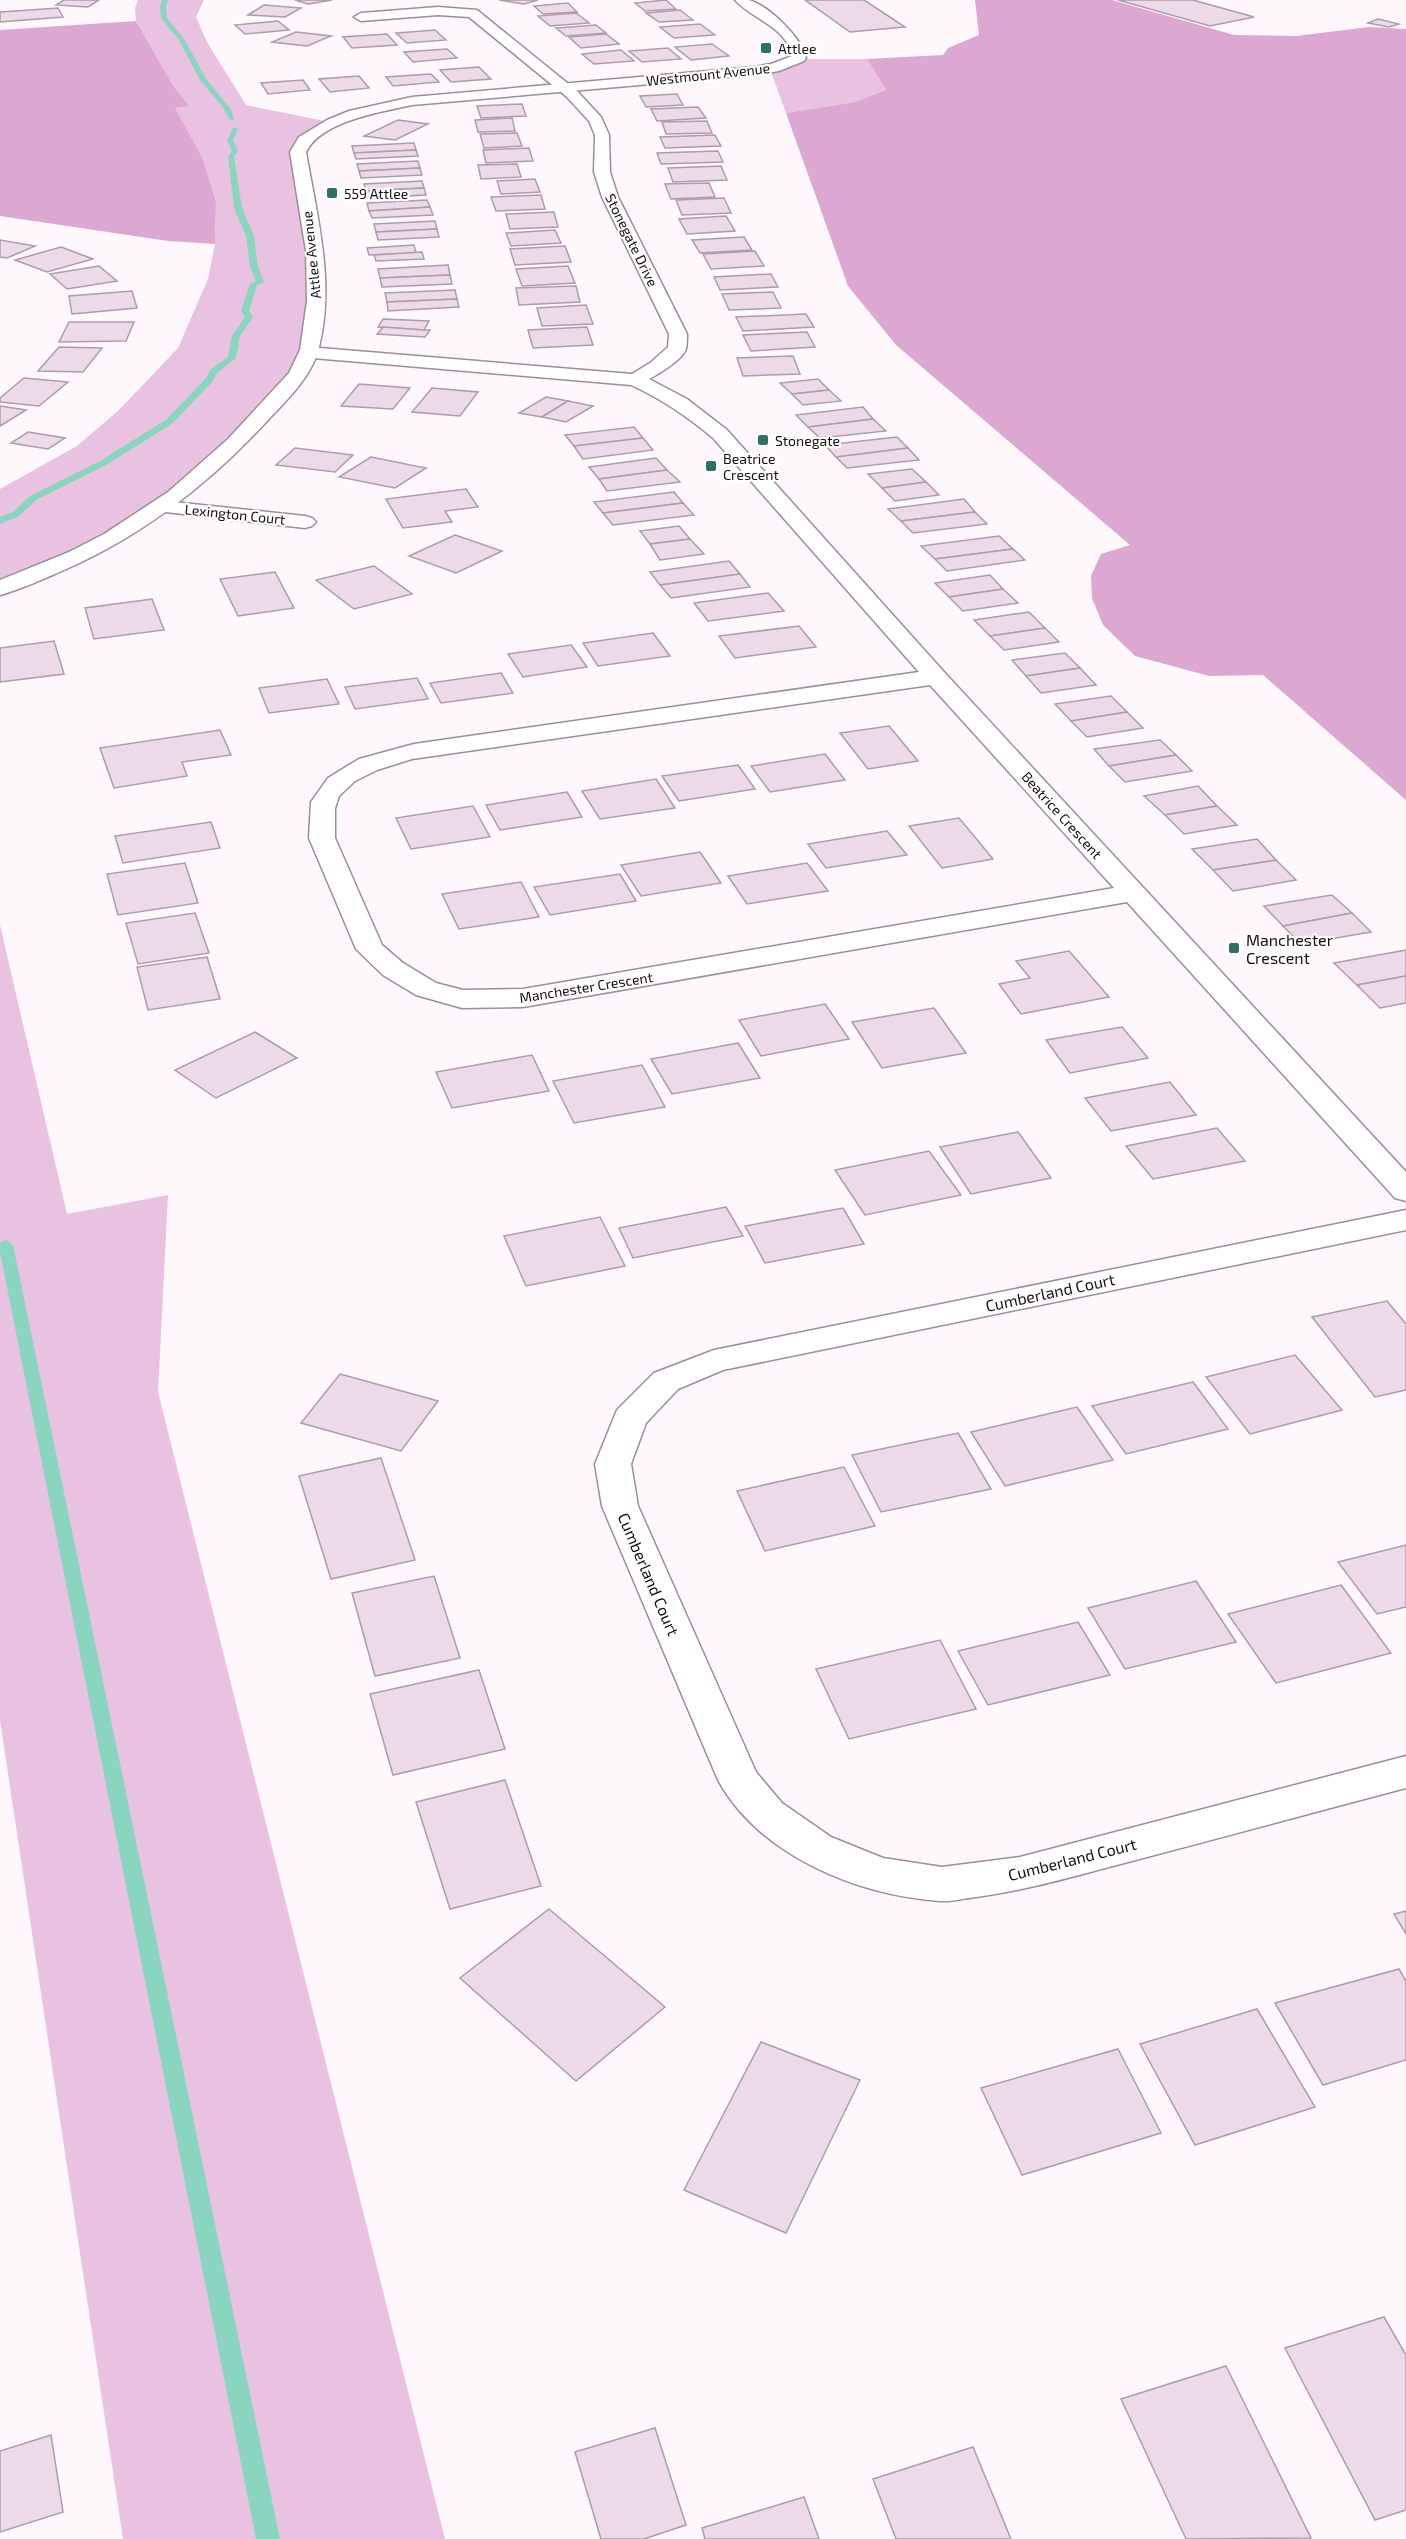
<svg xmlns="http://www.w3.org/2000/svg" width="1406" height="2539" font-family="'Exo 2',sans-serif">
<rect width="100%" height="100%" fill="#fef7fc"/>
<g fill="#e8c2e0">
<path d="M138 0H204L196 17 207 42 246 105 334 123 302 145 317 267 310 352 165 508 0 589V489L77 446 119 410 178 348 208 279 215 244 216 202 203 159 174 108 188 106 174 87 136 21 135 8Z"/>
<path d="M800 59H867L886 90 855 102 786 113 770 69Z"/>
<path d="M0 925 67 1214 168 1195 158 1392 445 2539H123L0 1720Z"/>
</g>
<g fill="#dca8d2">
<path d="M975 0H1112L1234 35 1296 36 1369 27 1406 29V800L1263 675 1209 676 1135 656 1103 625 1092 598 1091 576 1101 554 1130 545 896 345 848 286 786 113 855 102 886 90 867 59 943 55 948 48 979 35Z"/>
<path d="M136 21 174 87 189 106 175 108 203 159 216 202 215 244 168 241 0 216V30Z"/>
</g>
<g fill="none" stroke-linecap="round" stroke-linejoin="round">
<g fill="#8ad5c0" fill-rule="evenodd">
<path d="M162 0H168L166 7 167 18 185 40 206 79 231 109 234 120H230L222 106 200 80 179 40 161 18 160 7Z"/>
<path d="M235 127 238 129 233 141 238 151 234 157 242 208 254 236 258 267 264 282 257 285 249 311 253 317 240 336 236 358 217 373 212 382 173 423 106 465 36 500 19 516 0 524V517L13 512 30 496 100 461 167 419 205 379 211 369 228 357 232 336 245 317 241 311 250 284 256 281 250 267 246 236 234 208 228 157 232 151 227 141 232 129Z"/>
<path d="M6 1240 13 1245 280 2539H256L0 1252V1243Z"/>
</g>
</g>
<g fill="#ecdae8" stroke="#ad9caa" stroke-width="1.5">
<path d="M64 0H99L88 7 56 5Z"/>
<path d="M295 0H332L308 4Z"/>
<path d="M499 0H538L524 4Z"/>
<path d="M666 0 676 9 645 11 635 3Z"/>
<path d="M805 0H864L905 27 850 32Z"/>
<path d="M1118 0H1193L1254 17 1210 26Z"/>
<path d="M568 3 577 12 543 14 534 6Z"/>
<path d="M264 5 301 8 285 17 248 15Z"/>
<path d="M58 8 63 17 0 22V12Z"/>
<path d="M680 10 693 20 659 22 646 13Z"/>
<path d="M576 13 589 23 550 26 538 16Z"/>
<path d="M1378 19 1399 24 1389 27 1368 23Z"/>
<path d="M278 21 289 30 245 34 235 25Z"/>
<path d="M700 24 715 35 674 38 660 27Z"/>
<path d="M596 25 606 33 566 36 556 28Z"/>
<path d="M435 30 446 40 407 43 396 33Z"/>
<path d="M296 32 331 36 307 46 272 42Z"/>
<path d="M387 34 397 45 352 48 343 37Z"/>
<path d="M606 34 619 44 581 48 569 37Z"/>
<path d="M712 44 729 56 691 60 675 47Z"/>
<path d="M668 48 681 59 642 62 629 51Z"/>
<path d="M447 49 457 58 413 62 404 52Z"/>
<path d="M621 50 634 61 594 64 582 54Z"/>
<path d="M479 67 491 79 451 82 440 70Z"/>
<path d="M431 74 439 82 393 86 386 77Z"/>
<path d="M359 76 369 88 330 92 319 79Z"/>
<path d="M303 80 310 90 268 94 261 83Z"/>
<path d="M677 94 683 105 646 107 640 96Z"/>
<path d="M522 104 526 116 481 118 477 106Z"/>
<path d="M698 107 706 118 657 121 651 109Z"/>
<path d="M512 118 515 131 478 132 475 120Z"/>
<path d="M398 120 428 124 395 140 364 136Z"/>
<path d="M707 121 712 133 666 134 662 122Z"/>
<path d="M517 133 522 146 484 148 480 134Z"/>
<path d="M715 135 721 146 665 148 660 137Z"/>
<path d="M414 143 416 150 354 153 352 146Z"/>
<path d="M529 148 533 161 486 163 483 150Z"/>
<path d="M416 150 418 156 356 159 354 153Z"/>
<path d="M718 151 723 162 661 164 657 153Z"/>
<path d="M418 161 420 168 359 171 357 164Z"/>
<path d="M517 164 521 177 481 179 478 165Z"/>
<path d="M721 166 727 180 673 182 668 168Z"/>
<path d="M420 168 422 175 361 178 359 171Z"/>
<path d="M535 179 540 192 501 194 497 181Z"/>
<path d="M422 181 424 188 366 191 364 184Z"/>
<path d="M709 183 715 197 671 199 665 184Z"/>
<path d="M424 188 426 195 368 198 366 191Z"/>
<path d="M541 195 545 209 496 211 491 197Z"/>
<path d="M724 198 731 213 682 215 676 200Z"/>
<path d="M427 200 430 207 369 211 367 203Z"/>
<path d="M430 207 433 215 372 218 369 211Z"/>
<path d="M554 212 558 227 510 229 506 214Z"/>
<path d="M726 216 735 231 687 234 679 219Z"/>
<path d="M435 221 437 229 376 232 374 224Z"/>
<path d="M437 229 439 237 378 240 376 232Z"/>
<path d="M555 230 561 243 511 246 506 233Z"/>
<path d="M744 237 752 250 700 253 692 240Z"/>
<path d="M0 240 35 246 7 258 0 257Z"/>
<path d="M414 245 416 253 369 255 367 248Z"/>
<path d="M565 246 571 262 515 265 510 249Z"/>
<path d="M61 247 93 259 47 272 15 260Z"/>
<path d="M755 251 764 266 711 269 703 254Z"/>
<path d="M422 252 424 259 376 261 374 255Z"/>
<path d="M448 265 450 275 380 278 378 269Z"/>
<path d="M99 266 117 281 67 289 50 274Z"/>
<path d="M568 266 575 283 522 286 516 269Z"/>
<path d="M771 274 778 287 720 290 714 277Z"/>
<path d="M450 275 452 284 382 287 380 278Z"/>
<path d="M576 286 580 302 519 305 516 288Z"/>
<path d="M455 290 457 299 387 302 385 293Z"/>
<path d="M132 291 137 308 72 314 69 296Z"/>
<path d="M773 292 781 308 729 310 722 294Z"/>
<path d="M457 299 459 307 388 311 387 302Z"/>
<path d="M586 305 593 324 542 326 537 308Z"/>
<path d="M806 314 814 327 743 331 736 317Z"/>
<path d="M383 319 429 321 424 330 378 327Z"/>
<path d="M69 322H134L126 341 59 342Z"/>
<path d="M383 327 424 330H430L425 337 377 334Z"/>
<path d="M587 327 593 345 533 348 528 330Z"/>
<path d="M807 332 815 347 751 351 743 335Z"/>
<path d="M59 347 102 348 83 372 38 371Z"/>
<path d="M793 356 800 374 743 376 737 358Z"/>
<path d="M24 378 68 382 39 406 0 402V398Z"/>
<path d="M818 379 829 390 792 394 780 383Z"/>
<path d="M359 384 410 388 393 409 341 406Z"/>
<path d="M432 388 478 392 460 416 412 412Z"/>
<path d="M829 390 841 401 803 405 792 394Z"/>
<path d="M546 397 568 401 542 417 519 413Z"/>
<path d="M568 401 593 406 566 422 542 417Z"/>
<path d="M0 406 26 410 0 426Z"/>
<path d="M863 407 873 419 808 427 796 415Z"/>
<path d="M873 419 886 431 820 438 808 427Z"/>
<path d="M634 427 643 438 574 446 565 435Z"/>
<path d="M28 432 65 438 48 449 11 443Z"/>
<path d="M897 437 908 448 836 457 825 445Z"/>
<path d="M643 438 653 450 583 459 574 446Z"/>
<path d="M295 448 353 455 335 472 276 465Z"/>
<path d="M908 448 919 460 847 468 836 457Z"/>
<path d="M371 457 426 468 395 488 339 477Z"/>
<path d="M656 458 667 470 599 479 589 467Z"/>
<path d="M912 469 926 482 882 488 868 474Z"/>
<path d="M667 470 680 482 607 491 599 479Z"/>
<path d="M926 482 939 495 895 501 882 488Z"/>
<path d="M466 489 478 507 445 511 452 522 403 528 386 499Z"/>
<path d="M674 492 683 503 603 513 594 502Z"/>
<path d="M964 499 975 512 901 521 888 509Z"/>
<path d="M683 503 694 515 613 525 603 513Z"/>
<path d="M975 512 987 524 913 533 901 521Z"/>
<path d="M679 526 690 539 650 544 640 531Z"/>
<path d="M455 535 502 551 456 573 409 556Z"/>
<path d="M999 536 1013 549 935 559 921 546Z"/>
<path d="M690 539 704 554 660 560 650 544Z"/>
<path d="M1013 549 1025 560 947 571 935 559Z"/>
<path d="M729 561 740 574 660 585 650 572Z"/>
<path d="M374 566 412 594 354 609 316 580Z"/>
<path d="M275 572 294 608 238 616 220 579Z"/>
<path d="M740 574 750 587 671 598 660 585Z"/>
<path d="M990 575 1003 589 949 597 935 583Z"/>
<path d="M1003 589 1018 603 963 611 949 597Z"/>
<path d="M768 593 784 611 708 621 694 603Z"/>
<path d="M152 599 164 630 94 639 85 608Z"/>
<path d="M1029 612 1045 628 990 636 974 620Z"/>
<path d="M799 626 816 647 735 658 719 636Z"/>
<path d="M1045 628 1059 642 1004 650 990 636Z"/>
<path d="M653 633 670 656 598 666 583 643Z"/>
<path d="M54 641 64 674 0 682V648Z"/>
<path d="M571 645 587 667 523 677 508 654Z"/>
<path d="M1065 653 1080 668 1026 676 1012 660Z"/>
<path d="M1080 668 1096 685 1041 693 1026 676Z"/>
<path d="M501 673 513 693 441 703 430 683Z"/>
<path d="M417 678 428 699 355 709 345 687Z"/>
<path d="M327 679 339 704 269 713 259 688Z"/>
<path d="M1111 696 1127 712 1071 721 1055 704Z"/>
<path d="M1127 712 1143 728 1087 737 1071 721Z"/>
<path d="M889 726 918 761 868 769 840 733Z"/>
<path d="M220 730 231 755 182 762 187 776 114 788 100 748Z"/>
<path d="M1160 740 1176 755 1109 766 1094 749Z"/>
<path d="M825 754 845 780 770 792 751 766Z"/>
<path d="M1176 755 1192 771 1125 782 1109 766Z"/>
<path d="M738 765 755 789 679 801 662 776Z"/>
<path d="M656 779 675 808 600 819 582 791Z"/>
<path d="M1198 786 1217 806 1165 815 1144 796Z"/>
<path d="M567 792 582 817 500 830 486 805Z"/>
<path d="M473 806 490 837 411 849 396 818Z"/>
<path d="M1217 806 1237 825 1184 834 1165 815Z"/>
<path d="M959 818 993 859 942 868 909 826Z"/>
<path d="M211 822 220 848 123 863 115 836Z"/>
<path d="M887 831 907 855 826 868 808 844Z"/>
<path d="M1257 839 1276 860 1213 870 1192 849Z"/>
<path d="M700 852 721 883 641 896 621 865Z"/>
<path d="M1276 860 1296 880 1233 891 1213 870Z"/>
<path d="M185 863 198 903 118 915 107 874Z"/>
<path d="M807 863 828 891 747 904 728 876Z"/>
<path d="M620 874 636 901 550 915 534 887Z"/>
<path d="M521 882 539 917 459 929 442 894Z"/>
<path d="M1332 895 1352 913 1283 926 1264 906Z"/>
<path d="M195 913 209 953 138 964 126 923Z"/>
<path d="M1352 913 1371 932 1301 944 1283 926Z"/>
<path d="M1406 950V976L1357 985 1334 963Z"/>
<path d="M1069 951 1109 997 1021 1014 999 984 1030 978 1016 961Z"/>
<path d="M207 957 220 999 148 1010 137 967Z"/>
<path d="M1406 976V1003L1380 1008 1357 985Z"/>
<path d="M825 1004 849 1039 761 1056 739 1020Z"/>
<path d="M934 1008 966 1053 882 1068 852 1022Z"/>
<path d="M1122 1027 1148 1058 1070 1073 1046 1040Z"/>
<path d="M255 1032 297 1058 216 1098 175 1070Z"/>
<path d="M738 1043 760 1078 672 1094 651 1059Z"/>
<path d="M532 1055 549 1091 452 1108 436 1072Z"/>
<path d="M642 1065 665 1107 574 1123 553 1081Z"/>
<path d="M1170 1082 1196 1115 1111 1131 1085 1098Z"/>
<path d="M1217 1128 1245 1161 1153 1179 1126 1146Z"/>
<path d="M1018 1132 1051 1178 971 1194 940 1147Z"/>
<path d="M929 1151 961 1195 865 1215 835 1170Z"/>
<path d="M726 1207 743 1236 633 1258 619 1228Z"/>
<path d="M843 1208 864 1244 765 1263 745 1226Z"/>
<path d="M600 1217 625 1266 526 1286 504 1236Z"/>
<path d="M1387 1301 1406 1324V1390L1375 1397 1312 1317Z"/>
<path d="M1295 1355 1342 1410 1250 1434 1206 1377Z"/>
<path d="M340 1374 438 1401 401 1451 301 1423Z"/>
<path d="M1193 1382 1228 1429 1126 1454 1092 1406Z"/>
<path d="M1077 1407 1113 1460 1005 1486 971 1432Z"/>
<path d="M958 1433 991 1489 881 1512 852 1455Z"/>
<path d="M381 1458 415 1560 331 1579 299 1476Z"/>
<path d="M844 1467 875 1526 765 1551 737 1491Z"/>
<path d="M1406 1545V1607L1377 1614 1338 1562Z"/>
<path d="M434 1576 460 1658 375 1676 352 1593Z"/>
<path d="M1196 1581 1236 1642 1125 1669 1088 1608Z"/>
<path d="M1341 1585 1391 1653 1276 1683 1228 1614Z"/>
<path d="M1078 1622 1110 1675 988 1705 958 1651Z"/>
<path d="M940 1640 976 1709 849 1739 816 1669Z"/>
<path d="M479 1670 505 1749 393 1775 370 1694Z"/>
<path d="M505 1780 541 1886 450 1909 416 1802Z"/>
<path d="M549 1909 665 2007 576 2081 460 1978Z"/>
<path d="M1406 1911V1934L1394 1914Z"/>
<path d="M1399 1969 1406 1981V2060L1323 2085 1275 2003Z"/>
<path d="M1257 2009 1315 2107 1195 2145 1140 2044Z"/>
<path d="M761 2042 860 2080 786 2233 684 2190Z"/>
<path d="M1118 2049 1161 2133 1022 2175 981 2088Z"/>
<path d="M1384 2317 1406 2355V2510L1375 2520 1285 2348Z"/>
<path d="M1226 2366 1311 2538 1186 2539 1121 2399Z"/>
<path d="M655 2428 686 2525 644 2539H601L575 2452Z"/>
<path d="M51 2435 63 2512 0 2532V2451Z"/>
<path d="M973 2447 1011 2539H896L873 2479Z"/>
<path d="M804 2497 819 2539H705L702 2528Z"/>
</g>
<g fill="none" stroke-linecap="round" stroke-linejoin="round">
<defs>
<g id="minor">
<path d="M438 7 477 10 577 91 601 117 609 135 610 172 618 197 687 334C687 338 687 344 686 349 683 359 659 374 649 379L687 399 727 430 944 672 1406 1172V1201L1395 1198 1127 902 523 1007 462 1008 416 995 383 975 356 949 309 838 311 802 328 778 359 759 414 744 919 672 713 438C688 417 662 399 631 385L301 357 299 353 301 349 308 347 632 374 650 363 668 347 669 334 602 197 594 172 595 135 589 121 567 97 469 17 438 15 361 21 354 17 361 13ZM930 685 1114 888 523 989 463 990 436 983 403 963 382 945 335 838V808L339 796 355 781 377 770 412 759Z"/>
<path d="M164 501 305 516 312 518 316 522 312 526 305 528 157 511 154 507 157 503Z"/>
<path d="M1406 1210V1230L723 1370 678 1389 646 1423 631 1464 638 1506 756 1772 782 1803 831 1837 883 1858 942 1867 1020 1857 1406 1756V1788C1308 1814 1211 1840 1113 1866 1067 1878 1023 1891 976 1897 965 1898 952 1902 940 1901 857 1895 760 1856 718 1780L602 1506 595 1464 617 1410 654 1373 714 1350Z"/>
</g>
<path id="tertiary" d="M735 0C739 0 745 0 749 0 769 6 802 38 806 58L804 61 779 71 754 75 412 105C381 112 321 121 306 152 317 216 336 286 318 351 310 378 287 400 268 420 209 484 144 535 64 570 43 579 22 589 0 595V580L69 552 104 534 168 492 228 439 289 373 300 350 307 301 306 251 290 152 299 137 327 120 349 111 412 97 754 67 771 64 792 56C787 27 752 19 735 0Z"/>
</defs>
<use href="#minor" stroke="#9d8c99" stroke-width="3"/>
<use href="#tertiary" stroke="#9d8c99" stroke-width="3"/>
<use href="#minor" fill="#fff" fill-rule="evenodd"/>
<use href="#tertiary" fill="#fff" fill-rule="evenodd"/>
</g>
<g fill="#2f7160" stroke="#fff" stroke-width="2">
<rect x="760" y="42" width="12" height="12" rx="3"/>
<rect x="326" y="187" width="12" height="12" rx="3"/>
<rect x="757" y="434" width="12" height="12" rx="3"/>
<rect x="705" y="460" width="12" height="12" rx="3"/>
<rect x="1228" y="942" width="12" height="12" rx="3"/>
</g>
<g text-anchor="middle" dominant-baseline="central" stroke-width="4.5" stroke-linejoin="round" paint-order="stroke">
<g font-size="14" fill="#150f14" stroke="#fff" text-anchor="start">
<text x="778" y="48">Attlee</text>
<text x="344" y="193">559 Attlee</text>
<text x="775" y="440">Stonegate</text>
<text x="723" y="458">Beatrice<tspan x="723" dy="16">Crescent</tspan></text>
</g>
<g font-size="14" fill="#150f14" stroke="#fff">
<text transform="translate(708 74) rotate(-6)">Westmount Avenue</text>
<text transform="translate(632 240) rotate(64)">Stonegate Drive</text>
<text transform="translate(311 255) rotate(-96)">Attlee Avenue</text>
<text transform="translate(235 514) rotate(6)">Lexington Court</text>
<text transform="translate(1062 815) rotate(48)">Beatrice Crescent</text>
<text transform="translate(586 987) rotate(-9)">Manchester Crescent</text>
</g>
<g font-size="16" fill="#150f14" stroke="#fff" text-anchor="start">
<text x="1246" y="939">Manchester<tspan x="1246" dy="18">Crescent</tspan></text>
</g>
<g font-size="16" fill="#150f14" stroke="#fff">
<text transform="translate(1050 1292) rotate(-12)">Cumberland Court</text>
<text transform="translate(649 1574) rotate(67)">Cumberland Court</text>
<text transform="translate(1072 1859) rotate(-14)">Cumberland Court</text>
</g>
</g>
</svg>
